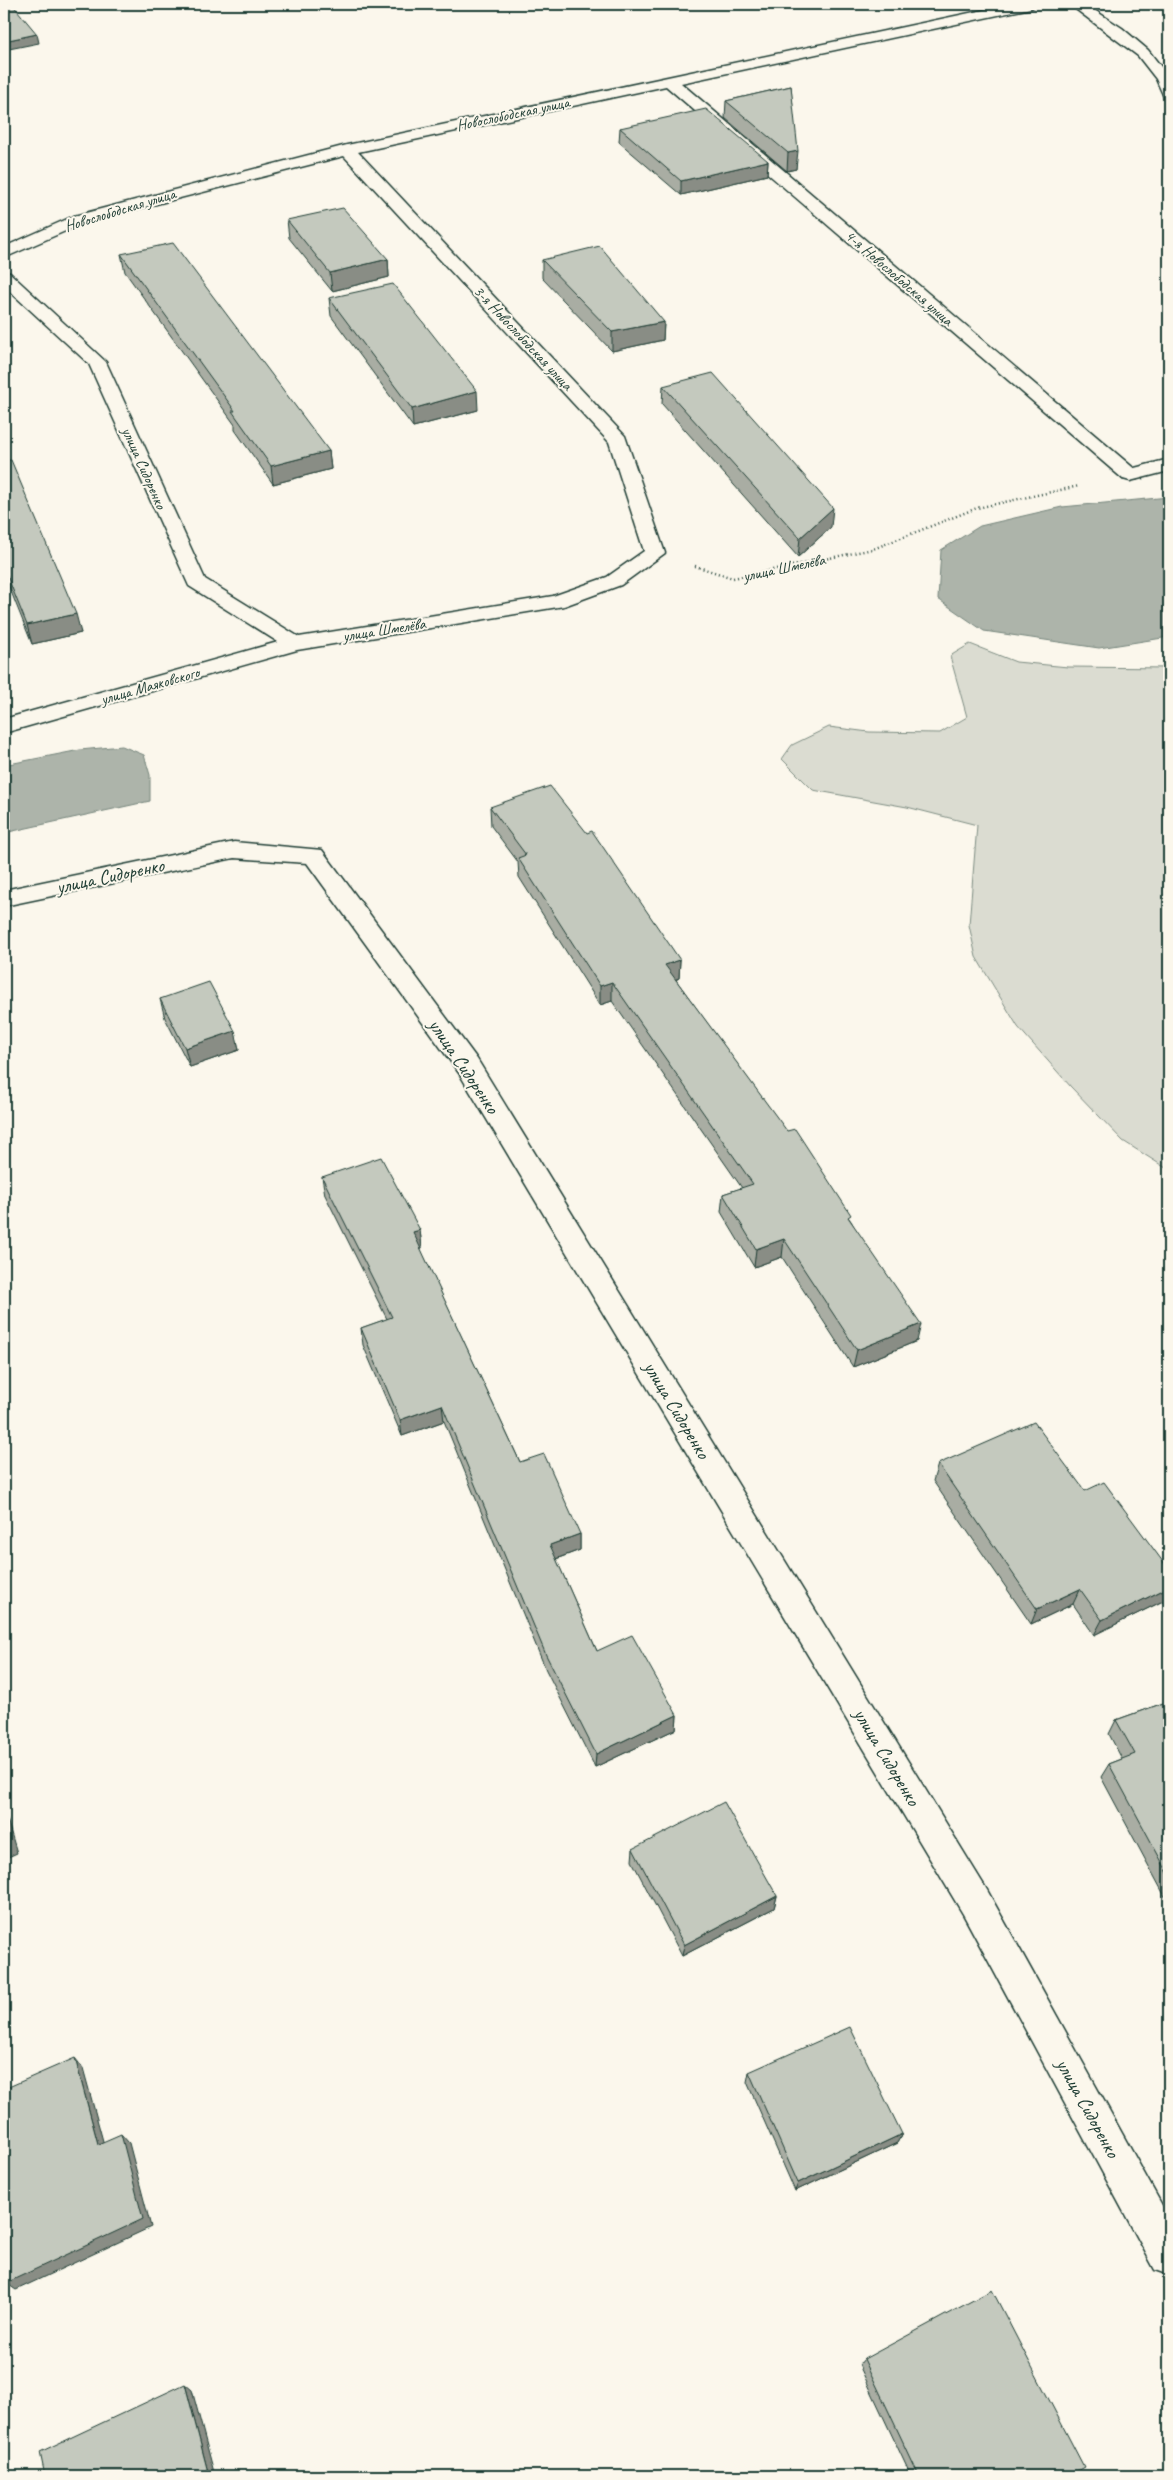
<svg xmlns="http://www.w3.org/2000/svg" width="1173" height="2480" font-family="Caveat,sans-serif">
<rect width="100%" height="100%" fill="#fbf7ec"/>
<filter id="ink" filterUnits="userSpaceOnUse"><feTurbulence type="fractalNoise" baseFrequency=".02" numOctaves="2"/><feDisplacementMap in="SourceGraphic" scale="10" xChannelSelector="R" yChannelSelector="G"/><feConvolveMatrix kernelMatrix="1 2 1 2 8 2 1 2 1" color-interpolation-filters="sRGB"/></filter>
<g filter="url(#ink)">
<path fill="#dbdcd1" stroke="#7d8c82" d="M970 644 1016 662 1068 667 1169 668V1170L1123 1141 1071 1087 1018 1027 976 957 969 925 977 825 907 807 813 790 782 759 792 745 829 727 869 732 940 733 967 717 950 656Z"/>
<g fill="#adb4aa" stroke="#74847b">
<path d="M1169 497V637L1099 648 984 631 938 599 941 550 980 526 1062 507Z"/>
<path d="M122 746 144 755 150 775V801L4 833V765L80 750Z"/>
</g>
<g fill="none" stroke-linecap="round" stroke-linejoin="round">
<defs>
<g id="service">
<path d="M1069 4H1085L1122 28 1148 50 1169 77V98L1164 97 1156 79 1138 56Z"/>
<path d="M1169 459V471L1130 481 1123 479 1120 475 1123 471Z"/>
</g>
<g id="minor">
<path d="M1012 4H1038L1031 8 681 83 1137 471 1140 475 1137 479H1123L666 86 358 152 625 436 665 553 621 585 564 606 297 650 4 733V719L278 642 189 586 89 364 4 286V272L10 273 106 362 205 579 299 637 553 596 607 577 644 551 609 442 344 156 86 222 4 258V247L74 216 347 145Z"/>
<path d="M234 842 322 850 477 1059 987 1890 1169 2218V2275L1155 2270 963 1914 459 1073 307 863 234 858 4 906V890Z"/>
</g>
</defs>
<use href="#service" stroke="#1f3d34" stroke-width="3"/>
<use href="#minor" stroke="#1f3d34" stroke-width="3"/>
<path stroke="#1f3d34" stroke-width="2.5" stroke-dasharray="1 3" stroke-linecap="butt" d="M695 566 733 578 873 549 977 508 1079 486"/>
<use href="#service" fill="#fbf7ec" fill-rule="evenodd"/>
<use href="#minor" fill="#fbf7ec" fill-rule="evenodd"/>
</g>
<g fill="#a9ada3" stroke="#1f3d34">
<path d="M791 86 796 169 787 171 725 118 726 101Z"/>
<path d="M620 128 768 161 767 175 681 195 619 142Z"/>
<path d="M287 220 388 259 389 277 332 291 289 238Z"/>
<path d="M121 254 329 451 331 469 273 484 235 430V425L125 272Z"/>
<path d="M542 260 664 322 663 340 612 351 542 278Z"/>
<path d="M329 298 478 410 413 427 331 316Z"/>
<path d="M663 386 831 527 798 557 662 404Z"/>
<path d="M4 461 81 633 32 644 4 574Z"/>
<path d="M490 807 680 960 679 978 676 980 851 1221 917 1341 853 1367 782 1257 754 1267 721 1212 723 1194 742 1188 612 1001 600 1005 519 877 518 862 491 826Z"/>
<path d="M160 999 235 1031 239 1050 190 1067 165 1018Z"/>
<path d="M322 1177 420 1230 422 1248H420L520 1462 580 1534V1550L556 1559 597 1651 677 1715 676 1729 595 1767 546 1670 444 1421 402 1436 363 1345 361 1328 387 1319 325 1195Z"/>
<path d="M938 1464 1085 1491 1169 1570V1598L1094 1635 1073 1604 1031 1624 933 1481Z"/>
<path d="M1169 1701V1904L1101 1777 1109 1764 1122 1759 1109 1734 1116 1720Z"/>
<path d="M633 1849 777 1896 774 1908 682 1956 632 1861Z"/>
<path d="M749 2072 902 2134 897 2143 795 2191 747 2082Z"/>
<path d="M864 2359 1068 2476H911L859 2365Z"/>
</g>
<g fill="#898d85" stroke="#1f3d34">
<path d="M37 34 39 43 4 50V41Z"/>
<path d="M798 151 796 169 787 171 788 153Z"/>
<path d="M768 161 767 175 681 195V181Z"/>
<path d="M388 259 389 277 332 291 330 273Z"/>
<path d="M664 322 663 340 612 351V332Z"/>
<path d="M477 391 478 410 413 427 412 409Z"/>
<path d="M329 451 331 469 273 484 271 466Z"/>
<path d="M833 508 831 527 798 557 800 538Z"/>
<path d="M76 614 81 633 32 644 27 625Z"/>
<path d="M680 960 679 978 664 984 665 965Z"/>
<path d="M612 982V1001L600 1005V986Z"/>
<path d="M235 1031 239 1050 190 1067 185 1048Z"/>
<path d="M420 1230 422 1248 415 1250 413 1232Z"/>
<path d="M784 1239 782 1257 754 1267 756 1249Z"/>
<path d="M921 1324 917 1341 853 1367 857 1350Z"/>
<path d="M442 1405 444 1421 402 1436 400 1420Z"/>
<path d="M580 1534V1550L550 1561V1545Z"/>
<path d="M1169 1587V1598L1094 1635 1102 1620Z"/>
<path d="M1080 1589 1073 1604 1031 1624 1037 1609Z"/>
<path d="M677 1715 676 1729 595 1767 596 1754Z"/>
<path d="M4 1809 17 1853 4 1859Z"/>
<path d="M777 1896 774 1908 682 1956 684 1945Z"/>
<path d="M75 2058 83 2068 106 2152 98 2144Z"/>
<path d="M121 2134 129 2143 151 2227 16 2290 6 2283Z"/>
<path d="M902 2134 897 2143 795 2191 798 2183Z"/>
<path d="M185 2384 192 2390 215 2476H209Z"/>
</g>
<g fill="#c4c9be" stroke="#1f3d34">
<path d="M4 4H12L37 34 4 41Z"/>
<path d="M791 86 798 151 788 153 726 101Z"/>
<path d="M706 109 768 161 681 181 620 128Z"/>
<path d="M343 208 388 259 330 273 287 220Z"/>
<path d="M173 243 329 451 271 466 232 411H235L121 254Z"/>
<path d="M600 246 664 322 612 332 542 260Z"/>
<path d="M393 284 477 391 412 409 329 298Z"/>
<path d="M713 373 833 508 800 538 663 386Z"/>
<path d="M11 460 76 614 27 625 4 568V461Z"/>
<path d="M550 786 587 833 592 831 680 960 665 965 787 1131 795 1129 851 1215 848 1217 921 1324 857 1350 784 1239 756 1249 723 1194 753 1184 612 982 600 986 518 858 526 855 490 807Z"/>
<path d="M209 982 235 1031 185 1048 160 999Z"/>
<path d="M381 1157 420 1230 413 1232 520 1462 544 1454 580 1534 550 1545 597 1651 632 1635 677 1715 596 1754 546 1655 442 1405 400 1420 361 1328 392 1317 322 1177Z"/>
<path d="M1034 1422 1085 1491 1104 1482 1169 1570V1587L1102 1620 1080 1589 1037 1609 938 1464Z"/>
<path d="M1169 1701V1875L1109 1764 1135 1754 1116 1720Z"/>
<path d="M724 1802 777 1896 684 1945 633 1849Z"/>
<path d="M4 1826 8 1841 4 1842Z"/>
<path d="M850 2027 902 2134 798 2183 749 2072Z"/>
<path d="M75 2058 98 2144 121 2134 143 2219 6 2283 4 2275V2089Z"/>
<path d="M992 2290 1084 2467 1068 2476H919L864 2359Z"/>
<path d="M185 2384 209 2476H45L40 2452Z"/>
</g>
</g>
<g text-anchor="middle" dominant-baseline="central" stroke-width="4" stroke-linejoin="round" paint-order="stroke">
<g font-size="16" fill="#1f3d34" stroke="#fbf7ec">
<text transform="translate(513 114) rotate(-12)">Новослободская улица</text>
<text transform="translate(120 210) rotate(-17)">Новослободская улица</text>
<text transform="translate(899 278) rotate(41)">4-я Новослободская улица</text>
<text transform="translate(523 338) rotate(47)">3-я Новослободская улица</text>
<text transform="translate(144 468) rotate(66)">улица Сидоренко</text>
<text transform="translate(784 568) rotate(-12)">улица Шмелёва</text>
<text transform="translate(384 630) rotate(-9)">улица Шмелёва</text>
<text transform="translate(150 686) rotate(-16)">улица Маяковского</text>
</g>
<g font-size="20" fill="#1f3d34" stroke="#fbf7ec">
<text transform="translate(110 876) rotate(-12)">улица Сидоренко</text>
<text transform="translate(464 1066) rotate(56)">улица Сидоренко</text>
<text transform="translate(677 1410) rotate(59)">улица Сидоренко</text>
<text transform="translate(887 1757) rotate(59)">улица Сидоренко</text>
<text transform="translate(1088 2108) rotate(61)">улица Сидоренко</text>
</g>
</g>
<rect width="1173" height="2480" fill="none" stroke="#fbf7ec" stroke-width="20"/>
<rect x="10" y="10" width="1153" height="2460" fill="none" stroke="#1f3d34" stroke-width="2" filter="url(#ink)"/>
</svg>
